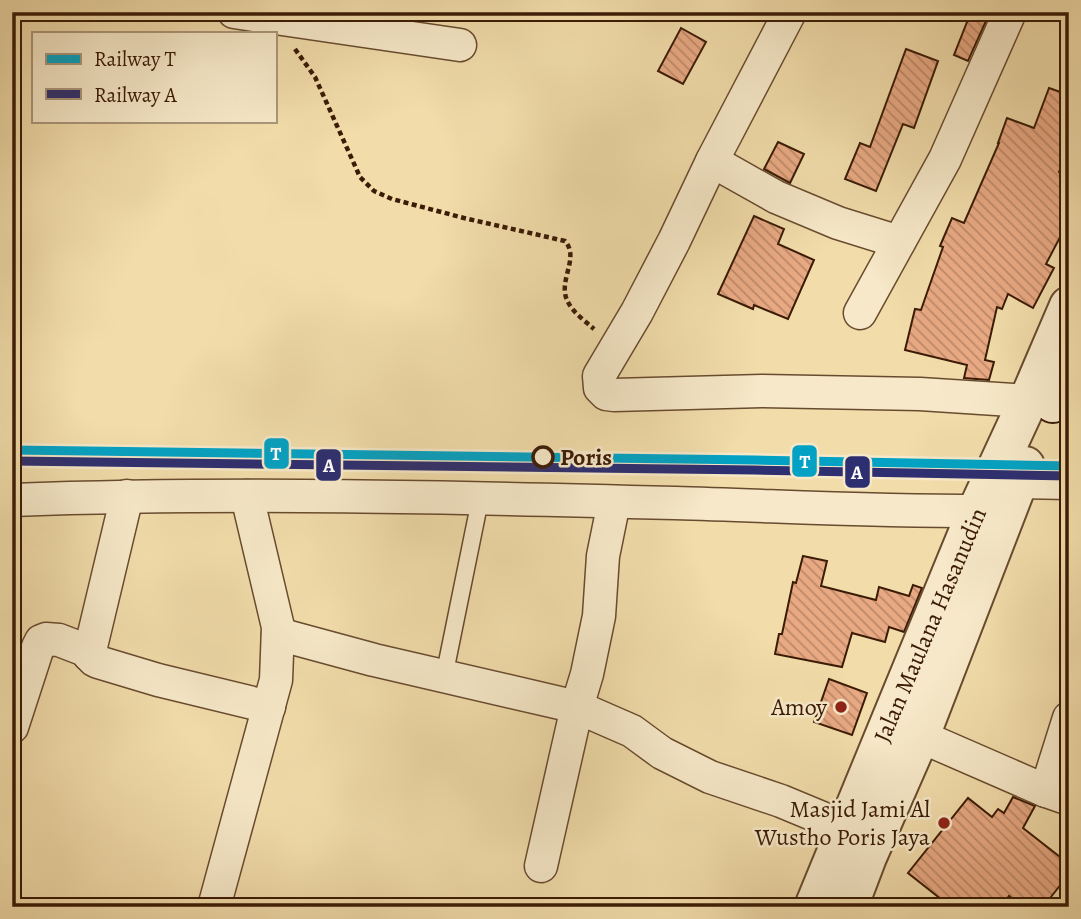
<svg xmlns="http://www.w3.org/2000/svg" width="1081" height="919" font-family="Alegreya,serif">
<defs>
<pattern id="building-back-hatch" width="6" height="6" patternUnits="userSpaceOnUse" patternTransform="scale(1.75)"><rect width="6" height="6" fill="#e8a983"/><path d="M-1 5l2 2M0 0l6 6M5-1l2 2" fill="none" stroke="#bd8969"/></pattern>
</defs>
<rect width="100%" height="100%" fill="#f1dcaa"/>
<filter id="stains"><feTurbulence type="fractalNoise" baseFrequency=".00286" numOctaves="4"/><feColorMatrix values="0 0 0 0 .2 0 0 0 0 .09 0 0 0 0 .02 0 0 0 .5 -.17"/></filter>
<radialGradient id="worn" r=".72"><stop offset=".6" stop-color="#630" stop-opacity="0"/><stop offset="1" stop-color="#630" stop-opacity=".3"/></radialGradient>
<g fill="url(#building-back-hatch)" stroke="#3b1b06" stroke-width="2">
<path d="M971 12H990L968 61 954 55Z"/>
<path d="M681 28 706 42 683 84 658 71Z"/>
<path d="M906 49 938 61 914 128 903 124 876 191 845 179 860 143 870 147Z"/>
<path d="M1049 88 1069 95V146L1059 172 1069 178V220L1046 264 1054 268 1033 308 1008 294 1002 309 997 307 985 360 994 362 989 380 964 378 967 365 905 350 915 309 921 310 943 247 940 246 952 218 964 223 999 143H998L1007 118 1034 128Z"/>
<path d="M778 142 804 154 790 183 764 169Z"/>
<path d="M754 216 784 229 778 244 814 260 788 319 754 305 753 309 718 294Z"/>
<path d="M803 556 827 561 821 586 876 600 879 587 909 596 913 585 922 588 904 632 889 627 885 642 852 633 842 667 775 654 779 634H782L793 582 796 583Z"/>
<path d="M829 679 867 693 852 735 814 722Z"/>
<path d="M1013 797 1035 806 1023 828 1069 864V874L1043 907H1022L1009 896 1001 907H951L908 873 968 798 992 817 998 809 1004 813Z"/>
</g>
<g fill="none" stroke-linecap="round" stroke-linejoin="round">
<defs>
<path id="service" d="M444 677 480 500"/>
<g id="minor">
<path d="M234 12 460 45"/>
<path d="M790 12 712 161 674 241 637 312 599 376 600 388 606 394 614 395 762 391 920 394 1028 401"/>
<path d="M712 161 776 197 838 223 899 242"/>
<path d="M860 313 945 159 1010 12"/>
<path d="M1018 482 1069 483"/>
<path d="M12 500C233 492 454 497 675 503 782 506 890 512 998 511"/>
<path d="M278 634 374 660 577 707 632 731 662 753 710 777 781 801 846 828"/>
<path d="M89 655 127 496"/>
<path d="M12 727 38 647 41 641 46 639 59 640 85 650 94 660 98 662 158 680 269 707"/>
<path d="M899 727 1046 791 1069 799"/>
<path d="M1046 791 1069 718"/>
<path d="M541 866 577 707 587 674 599 616 603 556 614 502"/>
<path d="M214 907 276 680 278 627 247 496"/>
</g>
<g id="tertiary">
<path d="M814 907 977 511 1033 390 1069 306"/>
<path d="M848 907 867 857 920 736 1018 482 1025 466"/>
</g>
<path id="secondary" d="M1053 403 1064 378 1069 376"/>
</defs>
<use href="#service" stroke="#684b2f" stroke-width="19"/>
<use href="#minor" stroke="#684b2f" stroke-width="35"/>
<use href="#tertiary" stroke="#684b2f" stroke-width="42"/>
<use href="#secondary" stroke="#3b1b06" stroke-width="42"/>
<path stroke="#3b1b06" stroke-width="4.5" stroke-dasharray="5 3.5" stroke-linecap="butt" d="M295 49 315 77 360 177 374 191 392 199 464 218 565 241C580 258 558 280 567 300 572 312 585 321 594 329"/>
<use href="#service" stroke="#f6e8c8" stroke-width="16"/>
<use href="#minor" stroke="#f6e8c8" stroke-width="32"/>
<use href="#tertiary" stroke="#f6e8c8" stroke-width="38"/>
<use href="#secondary" stroke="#f6e8c8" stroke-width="38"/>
<defs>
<path id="rail-1" d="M12 450 755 460 1069 466"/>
<path id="rail-2" d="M12 461 755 470 1069 476"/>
</defs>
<use href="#rail-1" stroke="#f6e8c8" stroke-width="14"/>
<use href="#rail-2" stroke="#f6e8c8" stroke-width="14"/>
<use href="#rail-1" stroke="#03a2c4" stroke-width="9"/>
<use href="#rail-2" stroke="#2e2f70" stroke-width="9"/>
</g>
<circle fill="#f6e8c8" stroke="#3b1b06" stroke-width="3.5" cx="543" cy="457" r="10"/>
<g fill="#8f2418" stroke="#f6e8c8" stroke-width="2.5">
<circle cx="841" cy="707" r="7"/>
<circle cx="944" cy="823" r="7"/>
</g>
<g text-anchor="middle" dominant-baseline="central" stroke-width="5" stroke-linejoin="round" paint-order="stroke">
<g font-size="24" font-weight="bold" fill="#3b1b06" stroke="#f6e8c8" text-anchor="start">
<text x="560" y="457">Poris</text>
</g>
<g font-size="24" fill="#3b1b06" stroke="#f6e8c8">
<text transform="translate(930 625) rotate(-67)">Jalan Maulana Hasanudin</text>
</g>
<g font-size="24" fill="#3b1b06" stroke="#f6e8c8" text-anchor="end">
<text x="827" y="707">Amoy</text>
<text x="930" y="809">Masjid Jami Al<tspan x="930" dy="28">Wustho Poris Jaya</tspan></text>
</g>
</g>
<g stroke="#f6e8c8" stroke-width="2.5">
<rect x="263" y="437" width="27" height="33" rx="7" fill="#03a2c4"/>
<rect x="791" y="444" width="27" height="34" rx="7" fill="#03a2c4"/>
<rect x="315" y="448" width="27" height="34" rx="7" fill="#2e2f70"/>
<rect x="844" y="455" width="27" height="34" rx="7" fill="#2e2f70"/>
</g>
<g font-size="19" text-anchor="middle" font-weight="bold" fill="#fff">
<text x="276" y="460">T</text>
<text x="805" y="468">T</text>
<text x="329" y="472">A</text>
<text x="857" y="479">A</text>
</g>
<rect width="1081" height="919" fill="none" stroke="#f1dcaa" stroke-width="42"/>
<rect x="14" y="14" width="1053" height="891" fill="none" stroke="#3b1b06" stroke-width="3.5"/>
<rect x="21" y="21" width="1039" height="877" fill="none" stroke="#3b1b06" stroke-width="2"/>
<rect x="32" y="32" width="245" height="91" fill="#f6e8c8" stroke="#ab967a" stroke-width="2"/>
<rect x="46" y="54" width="35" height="10" fill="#03a2c4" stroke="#ab967a" stroke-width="2"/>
<text x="94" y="66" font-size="21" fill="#3b1b06">Railway T</text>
<rect x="46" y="89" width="35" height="10" fill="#2e2f70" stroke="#ab967a" stroke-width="2"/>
<text x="94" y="102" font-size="21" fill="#3b1b06">Railway A</text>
<rect width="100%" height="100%" filter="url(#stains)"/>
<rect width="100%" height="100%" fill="url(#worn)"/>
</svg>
